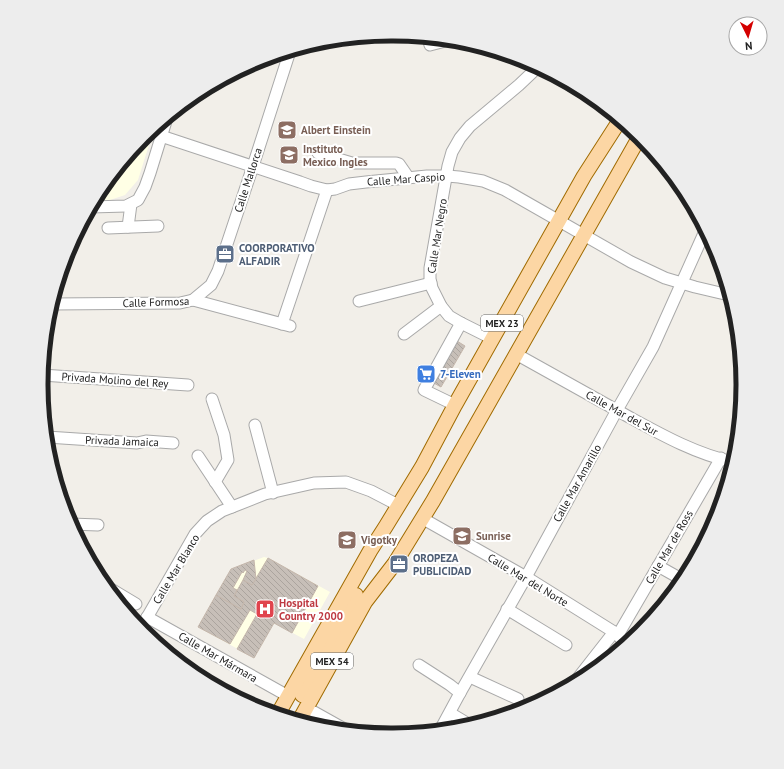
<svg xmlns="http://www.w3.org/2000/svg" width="784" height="769" font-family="'PT Sans',sans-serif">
<defs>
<pattern id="building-back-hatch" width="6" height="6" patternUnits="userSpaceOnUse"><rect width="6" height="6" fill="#c7bfb8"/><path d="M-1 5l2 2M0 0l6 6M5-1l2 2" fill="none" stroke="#aba49e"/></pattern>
</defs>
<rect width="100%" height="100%" fill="#f2efe9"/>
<g fill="#ffffe5">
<path d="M154 129 138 180 125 195 104 202H94L101 190 144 137Z"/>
<path d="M264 557 268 558 330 592 304 639 274 623 254 658 198 627 231 569Z"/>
</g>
<g fill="url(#building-back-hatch)" stroke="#c4b6ab">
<path d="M457 341 465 346 441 387 432 382Z"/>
<path d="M268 558 318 586 292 633 274 623 254 658 237 649 257 614 250 610 230 644 198 627 216 595 241 609 244 602 234 596 243 580 252 585Z"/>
<path d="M254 560 256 579 252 585 243 580 247 571 245 570 243 573 242 572 233 588 237 590 234 596 244 602 241 609 216 595 231 569Z"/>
</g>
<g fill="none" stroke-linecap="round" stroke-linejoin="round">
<defs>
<g id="minor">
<path d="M428 38 430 45 449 40"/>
<path d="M161 136 300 182 311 186 327 190 335 189 349 184 366 182 427 176H447L459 177 483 181 505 190 631 262 665 278 695 287 729 295"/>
<path d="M318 153 352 163H396L399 164 408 177"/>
<path d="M91 207 126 206 138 200 145 187 150 173 167 118"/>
<path d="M128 227 131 204"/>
<path d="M108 228 158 226"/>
<path d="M193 300 211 285 218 271 253 166 290 51"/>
<path d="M359 301 431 283"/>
<path d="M52 304 180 303 193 300 290 326"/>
<path d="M282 324 327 190"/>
<path d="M404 334 441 306"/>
<path d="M493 339 461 323 449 316 441 306 432 288 430 279V268L448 166 452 152 460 138 470 126 519 85 538 67"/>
<path d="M516 354C554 375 591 396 629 417 662 435 696 454 733 462"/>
<path d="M42 375 188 385"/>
<path d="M212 399 224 435 228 460 215 482"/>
<path d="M455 405 424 390 461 323"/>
<path d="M255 425 273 493"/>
<path d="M47 437 137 443 146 441 173 443"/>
<path d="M198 456 232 507"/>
<path d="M427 521 526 577 614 632 618 635 625 644"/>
<path d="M71 524 98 525"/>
<path d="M658 566 683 580"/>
<path d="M106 586 136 604"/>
<path d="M507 609 566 645"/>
<path d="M147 617 288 696"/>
<path d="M141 628 195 534 207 521 222 511 265 494 314 483 346 482 371 491 398 505"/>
<path d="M618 635 721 458"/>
<path d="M419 665 450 685 460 693"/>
<path d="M470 677 518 699"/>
<path d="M578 678 614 632"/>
<path d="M314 712 348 731"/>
<path d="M450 713 470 725"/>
<path d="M440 730 460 693 526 577 617 410 653 347 705 231"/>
</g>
<g id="major">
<path d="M302 695 356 595"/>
<path d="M278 714 370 551 386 526 422 467 455 405 584 176 620 120"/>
<path d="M299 721 365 602 395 563 433 501 640 136"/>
</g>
</defs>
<use href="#minor" stroke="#a9a9a9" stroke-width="13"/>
<use href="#major" stroke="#a06b00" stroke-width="16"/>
<use href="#minor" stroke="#fff" stroke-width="11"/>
<use href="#major" stroke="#fcd6a4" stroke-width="14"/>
</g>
<defs>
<symbol id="school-square" viewBox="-11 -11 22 22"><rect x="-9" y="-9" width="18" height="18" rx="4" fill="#8d6e63" stroke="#fff"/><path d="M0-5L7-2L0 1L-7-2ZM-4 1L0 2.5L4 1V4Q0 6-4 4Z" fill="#fff"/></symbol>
<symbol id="office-square" viewBox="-11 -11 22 22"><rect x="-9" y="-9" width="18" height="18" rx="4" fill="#5c6f8a" stroke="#fff"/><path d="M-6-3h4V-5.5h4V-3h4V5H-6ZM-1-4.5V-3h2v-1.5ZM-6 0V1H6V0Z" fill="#fff"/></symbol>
<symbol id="supermarket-square" viewBox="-11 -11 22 22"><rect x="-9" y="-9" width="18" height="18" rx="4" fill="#3f7fe0" stroke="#fff"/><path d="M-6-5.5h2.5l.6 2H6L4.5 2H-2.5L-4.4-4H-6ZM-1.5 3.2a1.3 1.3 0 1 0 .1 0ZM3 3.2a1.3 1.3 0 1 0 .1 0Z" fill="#fff"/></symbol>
<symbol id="hospital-square" viewBox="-11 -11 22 22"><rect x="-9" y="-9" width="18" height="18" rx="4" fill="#e0444e" stroke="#fff"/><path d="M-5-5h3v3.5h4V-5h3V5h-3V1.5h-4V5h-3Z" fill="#fff"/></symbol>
</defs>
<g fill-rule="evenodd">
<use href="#school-square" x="276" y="119" width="22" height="22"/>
<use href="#school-square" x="278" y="144" width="22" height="22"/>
<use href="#office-square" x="214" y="243" width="22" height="22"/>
<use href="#supermarket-square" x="415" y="363" width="22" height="22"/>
<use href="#school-square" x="451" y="525" width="22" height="22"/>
<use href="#school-square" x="336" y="529" width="22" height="22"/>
<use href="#office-square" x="388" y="553" width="22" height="22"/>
<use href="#hospital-square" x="254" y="598" width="22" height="22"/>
</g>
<g text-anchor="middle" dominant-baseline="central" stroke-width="4" stroke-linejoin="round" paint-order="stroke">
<g fill="#fff" stroke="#646464" stroke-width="1">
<rect x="481" y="315" width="42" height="16" rx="3"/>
<rect x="311" y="653" width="42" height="16" rx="3"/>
</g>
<g font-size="10" font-weight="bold" fill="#222">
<text x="502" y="323">MEX 23</text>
<text x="332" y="661">MEX 54</text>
</g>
<g font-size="11" font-weight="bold" fill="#785e54" stroke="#fff" text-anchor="start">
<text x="301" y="130">Albert Einstein</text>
<text x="303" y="149">Instituto<tspan x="303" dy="13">Mexico Ingles</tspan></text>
<text x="476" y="536">Sunrise</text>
<text x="361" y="540">Vigotky</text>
</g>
<g font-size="11" fill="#222" stroke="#fff">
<text transform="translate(406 179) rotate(-4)">Calle Mar Caspio</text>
<text transform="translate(248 180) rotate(-72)">Calle Mallorca</text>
<text transform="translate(437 236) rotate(-81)">Calle Mar Negro</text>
<text transform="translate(156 302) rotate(-2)">Calle Formosa</text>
<text transform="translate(115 380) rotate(4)">Privada Molino del Rey</text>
<text transform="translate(622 413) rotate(29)">Calle Mar del Sur</text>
<text transform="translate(122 441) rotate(2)">Privada Jamaica</text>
<text transform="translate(577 483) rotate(-61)">Calle Mar Amarillo</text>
<text transform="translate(669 547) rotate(-60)">Calle Mar de Ross</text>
<text transform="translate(176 569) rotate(-59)">Calle Mar Blanco</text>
<text transform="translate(528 580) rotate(31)">Calle Mar del Norte</text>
<text transform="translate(218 657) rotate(30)">Calle Mar Mármara</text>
</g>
<g font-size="11" font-weight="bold" fill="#4e5e75" stroke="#fff" text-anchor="start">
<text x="239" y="248">COORPORATIVO<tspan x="239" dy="13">ALFADIR</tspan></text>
<text x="413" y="558">OROPEZA<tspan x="413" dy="13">PUBLICIDAD</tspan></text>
</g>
<g font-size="11" font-weight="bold" fill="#366cbe" stroke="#fff" text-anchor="start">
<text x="440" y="374">7-Eleven</text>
</g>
<g font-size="11" font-weight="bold" fill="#be3a42" stroke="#fff" text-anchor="start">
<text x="279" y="603">Hospital<tspan x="279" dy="13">Country 2000</tspan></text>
</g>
</g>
<path d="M0 0H784V769H0ZM391 41H393A343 343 0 0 1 736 384V385A343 343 0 0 1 393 728H391A343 343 0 0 1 48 385V384A343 343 0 0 1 391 41Z" fill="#ededed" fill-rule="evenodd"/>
<path fill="none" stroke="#222" stroke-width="5" d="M391 41H393A343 343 0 0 1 736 384V385A343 343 0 0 1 393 728H391A343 343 0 0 1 48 385V384A343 343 0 0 1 391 41Z"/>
<g transform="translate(748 36) rotate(175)"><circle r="19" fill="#ffffff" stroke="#a7a7a7"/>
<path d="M0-3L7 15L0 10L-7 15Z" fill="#d40000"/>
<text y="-6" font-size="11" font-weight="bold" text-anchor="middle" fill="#222222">N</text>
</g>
</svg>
